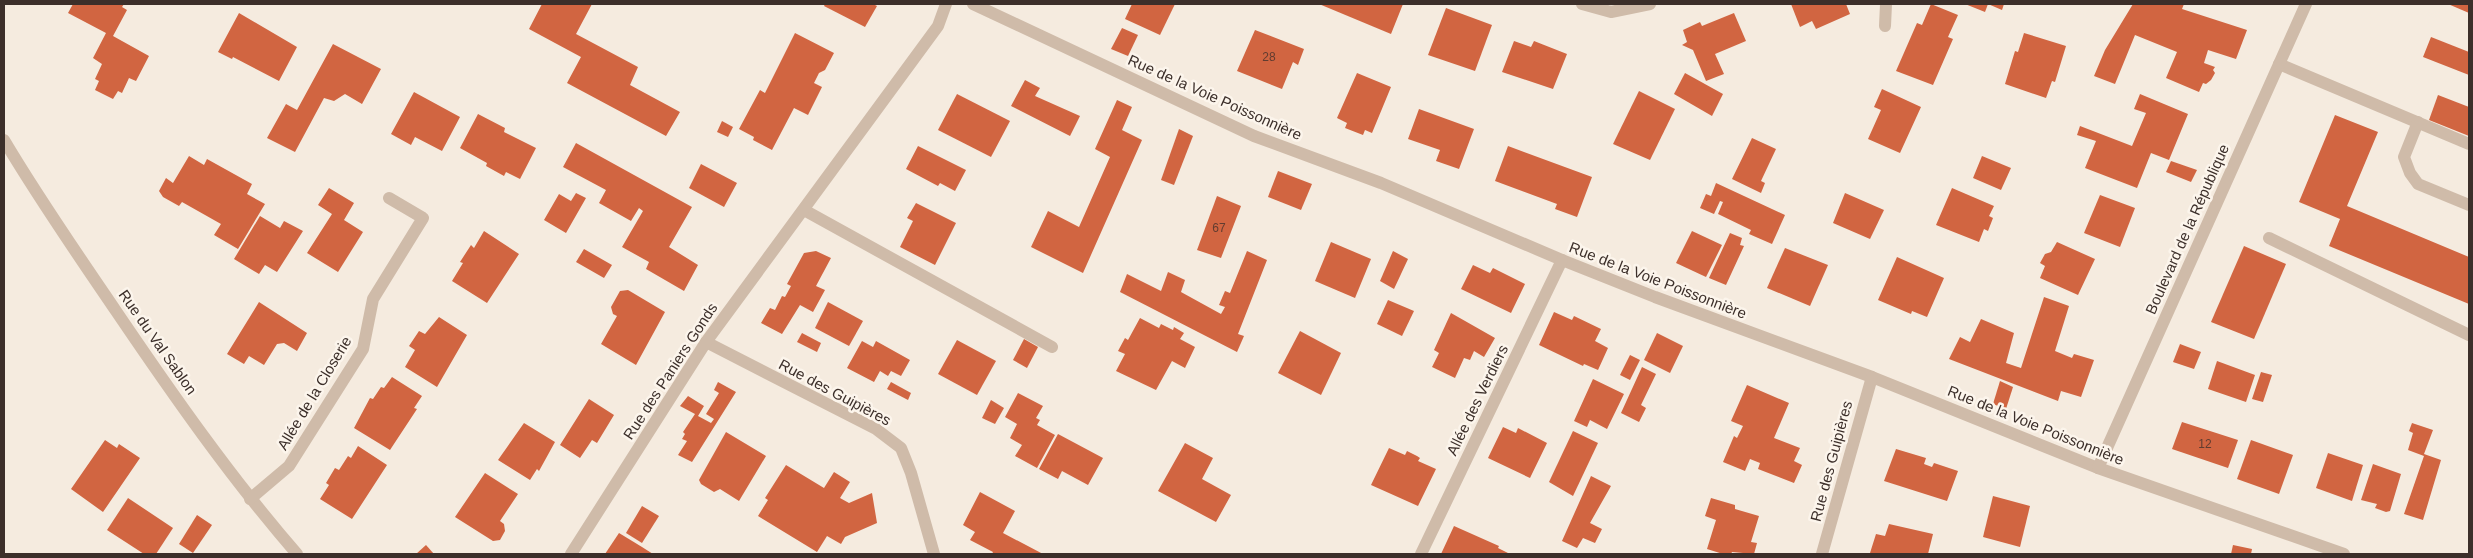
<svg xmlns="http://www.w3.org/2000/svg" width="2473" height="558" font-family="Arial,sans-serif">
<rect width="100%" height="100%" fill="#f5ebdf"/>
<g fill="#d16541">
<path d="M73 4H124L122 7 127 10 113 36 149 56 136 81 129 78 122 93 118 91 113 99 95 90 99 81 95 79 102 64 93 58 106 33 68 13Z"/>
<path d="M542 4H592L576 34 638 67 630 85 680 112 666 136 567 83 581 57 529 29Z"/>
<path d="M825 4H873L877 6 865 27 824 6Z"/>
<path d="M1132 4H1175L1160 35 1125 19Z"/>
<path d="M1319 4H1403L1391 34Z"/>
<path d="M1791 4H1846L1850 14 1816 29 1812 21 1800 27Z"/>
<path d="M1931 4 1958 15 1948 37 1953 39 1933 85 1896 71 1917 23 1922 25Z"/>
<path d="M1965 4H2004L2002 10 1988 4 1985 12Z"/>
<path d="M2133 4H2184L2182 9 2247 30 2236 59 2208 50 2204 63 2215 67 2213 70 2215 73 2211 80 2206 84 2203 83 2199 92 2166 78 2177 52 2135 35 2115 84 2094 76 2105 50Z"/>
<path d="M2448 4H2469V13Z"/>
<path d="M1446 8 1492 25 1475 71 1428 55Z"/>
<path d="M239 13 297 47 279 81 233 57 232 59 218 52Z"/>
<path d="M1734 13 1746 41 1715 54 1724 74 1706 81 1693 50 1682 45 1687 42 1683 30 1700 22 1702 26Z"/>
<path d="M1122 28 1138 35 1128 56 1111 49Z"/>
<path d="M1255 30 1304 49 1298 65 1293 62 1282 89 1237 71Z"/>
<path d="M795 33 834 53 825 70 819 73 814 83 822 87 808 115 794 108 772 150 753 140 754 137 739 129 760 90 765 93Z"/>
<path d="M2024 33 2066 46 2055 82 2052 81 2046 98 2005 84 2015 51 2018 52Z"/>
<path d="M2431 37 2469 52V75L2423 57Z"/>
<path d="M1514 41 1531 47 1534 41 1567 54 1553 89 1502 72Z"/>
<path d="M333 44 381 69 362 104 345 94 334 101 324 98 295 152 267 138 286 104 297 110Z"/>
<path d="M1357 73 1391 87 1372 133 1365 130 1363 135 1345 128 1347 123 1337 118Z"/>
<path d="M1685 73 1723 94 1712 116 1674 94Z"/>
<path d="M1025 80 1040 88 1035 96 1080 116 1070 136 1011 106Z"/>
<path d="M1882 89 1921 107 1900 153 1868 139 1881 110 1874 107Z"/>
<path d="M1639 91 1675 109 1650 160 1613 144Z"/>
<path d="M414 92 460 117 442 151 415 137 411 145 391 134Z"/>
<path d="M957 94 1010 121 991 157 938 130Z"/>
<path d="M2140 94 2188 114 2169 160 2151 153 2137 188 2085 168 2096 141 2077 135 2080 126 2132 146 2146 113 2134 109Z"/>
<path d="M2438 95 2469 107V136L2429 120Z"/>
<path d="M1117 100 1132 107 1122 130 1142 140 1083 273 1031 247 1048 211 1079 227 1110 157 1095 149Z"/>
<path d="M1419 109 1474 129 1459 169 1436 161 1440 150 1408 139Z"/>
<path d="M478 114 505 128 504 132 536 148 520 179 506 172 504 176 486 166 487 163 460 148Z"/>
<path d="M2335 115 2378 132 2347 206 2469 257V304L2329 246 2340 219 2299 202Z"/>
<path d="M722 121 733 127 728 137 717 132Z"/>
<path d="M1179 129 1193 136 1174 185 1161 180Z"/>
<path d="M1752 138 1776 149 1761 181 1765 183 1761 193 1732 179Z"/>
<path d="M576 143 692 207 669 247 698 265 684 291 646 269 649 262 622 247 643 211 639 208 631 221 599 203 606 190 563 167Z"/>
<path d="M918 146 966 170 955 191 940 183 938 186 906 169Z"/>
<path d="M1508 146 1592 177 1577 217 1555 209 1557 204 1495 181Z"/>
<path d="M189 156 204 165 207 159 252 184 247 194 265 204 238 249 214 235 221 224 182 202 179 206 163 197 159 191 166 178 173 183Z"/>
<path d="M1982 156 2011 168 2001 190 1973 178Z"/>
<path d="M2171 161 2197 170 2191 182 2166 172Z"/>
<path d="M701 164 737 183 724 207 689 188Z"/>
<path d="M1278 171 1312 184 1301 210 1268 197Z"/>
<path d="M1716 183 1785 215 1772 244 1749 234 1751 230 1718 214 1723 202 1720 201 1714 214 1700 208 1706 194 1711 196Z"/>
<path d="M329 188 354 203 344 220 363 232 338 272 307 253 332 214 318 205Z"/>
<path d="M1952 188 1994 206 1989 216 1993 218 1988 231 1984 229 1979 242 1936 225Z"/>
<path d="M576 193 586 198 566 233 544 220 559 194 571 201Z"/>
<path d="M1845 193 1884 210 1870 239 1833 223Z"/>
<path d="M2100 195 2135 208 2120 247 2084 233Z"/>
<path d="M1217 196 1241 206 1221 258 1197 250Z"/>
<path d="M916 203 956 223 935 265 900 247 913 221 907 218Z"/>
<path d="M260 216 280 228 284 221 303 231 277 272 265 265 259 274 234 259Z"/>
<path d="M484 231 519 254 487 303 452 281 463 263 460 262 471 245 474 248Z"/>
<path d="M1692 231 1722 245 1706 277 1676 263Z"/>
<path d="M1730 233 1742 238 1740 245 1744 246 1726 285 1709 278Z"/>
<path d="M1331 242 1371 259 1355 298 1315 281Z"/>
<path d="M2057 242 2095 259 2078 295 2040 278 2045 266 2040 263 2045 254 2051 252Z"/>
<path d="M2244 246 2286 264 2254 339 2211 322Z"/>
<path d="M1785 248 1828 265 1810 306 1767 288Z"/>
<path d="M584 249 612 265 604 278 576 262Z"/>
<path d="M816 251 831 258 816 286 825 290 813 312 800 305 782 334 761 323 770 308 775 310 782 296 785 297 791 286 787 284 804 253Z"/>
<path d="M1247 251 1267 260 1238 334 1244 336 1237 352 1120 292 1127 274 1161 291 1168 272 1185 280 1181 292 1221 314 1225 307 1219 305 1225 291 1230 293Z"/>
<path d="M1393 251 1408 259 1394 289 1380 281Z"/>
<path d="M1897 257 1944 278 1927 317 1912 311 1911 314 1878 300Z"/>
<path d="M1473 265 1490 273 1493 268 1525 284 1511 313 1461 289Z"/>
<path d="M628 290 665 312 636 365 601 344 617 316 613 314 611 307 620 291Z"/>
<path d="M2044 297 2069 306 2055 351 2072 358 2074 354 2094 360 2081 397 2061 391 2058 401 1949 359 1960 337 1970 342 1981 319 2014 333 2006 363 2021 368Z"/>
<path d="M1388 300 1414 311 1402 336 1377 324Z"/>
<path d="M259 302 307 333 297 351 284 343 277 344 264 365 249 356 244 364 227 354Z"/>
<path d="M828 302 863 321 849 346 815 328Z"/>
<path d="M1554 312 1572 320 1574 316 1601 329 1595 341 1608 348 1598 370 1584 364 1583 366 1539 345Z"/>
<path d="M1451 313 1495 338 1484 357 1474 351 1470 360 1464 358 1455 378 1432 367 1439 353 1434 350Z"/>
<path d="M439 317 467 335 437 387 405 367 415 350 409 346 419 331 425 334Z"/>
<path d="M1140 318 1159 328 1161 324 1173 330 1174 327 1184 333 1180 339 1195 347 1185 368 1172 361 1156 390 1116 371 1125 354 1118 351 1125 338 1128 340Z"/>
<path d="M1300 331 1341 353 1321 395 1278 373Z"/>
<path d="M802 333 821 343 817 352 797 342Z"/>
<path d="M1657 333 1683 346 1670 373 1644 360Z"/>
<path d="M1024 339 1038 347 1027 368 1013 360Z"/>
<path d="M957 340 996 361 977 395 938 374Z"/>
<path d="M862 341 873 347 876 341 910 360 901 376 891 371 888 376 880 371 874 382 847 368Z"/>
<path d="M2180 344 2201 352 2194 369 2173 362Z"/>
<path d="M1630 355 1640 360 1630 380 1620 375Z"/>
<path d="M2217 361 2255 375 2246 402 2208 389Z"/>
<path d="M1642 367 1656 374 1641 405 1646 408 1639 422 1621 413Z"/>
<path d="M2261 372 2272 375 2263 402 2252 399Z"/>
<path d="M392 377 422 396 414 408 417 409 390 450 354 428 370 398 373 399 381 387 384 388Z"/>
<path d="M1593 379 1624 394 1607 429 1590 420 1587 427 1574 421Z"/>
<path d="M2000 381 2013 387 2006 409 1993 404Z"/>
<path d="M718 382 736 392 692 462 678 455 687 441 682 439 685 434 683 432 695 414 680 406 688 396 704 406 698 416 711 423 714 419 706 414 719 393 714 390Z"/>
<path d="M891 382 911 393 908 400 887 389Z"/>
<path d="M1747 385 1789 403 1774 438 1800 448 1794 461 1802 465 1794 483 1758 469 1760 463 1750 459 1745 471 1723 462 1734 436 1737 438 1743 426 1731 421Z"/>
<path d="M1018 393 1043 406 1036 418 1040 420 1037 425 1055 435 1037 468 1015 456 1022 445 1010 438 1017 424 1005 417Z"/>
<path d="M589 399 614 415 597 443 592 440 580 458 560 445Z"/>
<path d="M991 400 1004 408 995 424 982 418Z"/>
<path d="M2182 422 2238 440 2228 468 2172 449Z"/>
<path d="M524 423 555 442 539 471 537 469 530 480 498 460Z"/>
<path d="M2412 423 2433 430 2424 454 2441 460 2423 520 2404 514 2424 456 2408 450 2413 433 2409 431Z"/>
<path d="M1503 427 1516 433 1518 428 1547 443 1530 478 1488 458Z"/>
<path d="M1573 431 1598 443 1573 496 1549 482Z"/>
<path d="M726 432 766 456 739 501 720 489 714 492 701 484 699 480Z"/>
<path d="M1058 434 1103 458 1088 485 1062 471 1058 479 1039 469Z"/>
<path d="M105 440 117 448 119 444 140 458 103 512 71 489Z"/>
<path d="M2251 440 2293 455 2279 494 2237 479Z"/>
<path d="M1185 443 1213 458 1202 479 1231 495 1216 522 1158 491Z"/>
<path d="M358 446 387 465 352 519 320 499 329 485 326 483 335 468 339 470 348 456 351 458Z"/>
<path d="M1389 448 1405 455 1407 451 1417 456 1420 458 1418 461 1436 469 1418 506 1371 485Z"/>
<path d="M1896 449 1926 458 1924 464 1932 467 1934 463 1958 471 1947 501 1884 481Z"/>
<path d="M2328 453 2363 465 2352 501 2316 488Z"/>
<path d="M2373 464 2401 474 2390 511 2386 512 2375 508 2377 504 2361 500Z"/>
<path d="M786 465 824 488 834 472 850 482 840 498 849 503 872 493 877 523 845 537 841 544 827 536 817 552 758 516 768 500 765 498Z"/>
<path d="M485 473 518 494 500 521 504 524 505 531 500 540 493 541 455 517Z"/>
<path d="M1591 476 1611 486 1590 523 1602 529 1595 543 1583 538 1577 548 1562 541Z"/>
<path d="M980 492 1015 511 1003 533 1043 554H992L993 552 970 540 975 532 963 525Z"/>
<path d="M1993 496 2030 506 2020 547 1983 537Z"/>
<path d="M128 498 173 528 156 554H144L107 530Z"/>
<path d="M1711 498 1735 505V509L1759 516 1751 542 1757 543 1754 554 1732 552 1731 554H1723L1707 549 1716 520 1705 516Z"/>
<path d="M642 506 659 516 642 543 626 533Z"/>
<path d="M197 515 212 525 193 553 179 544Z"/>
<path d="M1889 524 1933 534 1928 554 1870 553 1876 534 1885 536Z"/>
<path d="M1454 526 1499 546 1498 548 1510 554H1441Z"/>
<path d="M619 533 642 547 653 554H605Z"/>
<path d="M426 545 434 554H416Z"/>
<path d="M2233 545 2252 549 2251 554H2231Z"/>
</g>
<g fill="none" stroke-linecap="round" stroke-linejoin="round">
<g stroke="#cfbba9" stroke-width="12">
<path d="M973 4 1254 136 1381 183 1562 260 1655 297 1872 377 2098 468 2344 554"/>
<path d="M1582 4 1611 12 1650 4"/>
<path d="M1885 26 1886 4"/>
<path d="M2279 64 2469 144"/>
<path d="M2418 122 2404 157 2410 173 2418 184 2469 205"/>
<path d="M4 140C39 199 78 255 116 311 173 395 231 478 297 554"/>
<path d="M804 210 1052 347"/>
<path d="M2269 238 2469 335"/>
<path d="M706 342 876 429 901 448 911 473 934 554"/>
<path d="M2098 468 2306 4"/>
<path d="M250 499 289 466 363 349 373 299 423 218 389 198"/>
<path d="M571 554 706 342 938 26 946 4"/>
<path d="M1421 554 1562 260"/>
<path d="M1822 554 1872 377"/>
</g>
</g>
<g text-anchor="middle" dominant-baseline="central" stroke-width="5" stroke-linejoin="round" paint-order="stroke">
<g font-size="12" fill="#613c30">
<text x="1269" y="57">28</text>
<text x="1219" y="228">67</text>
<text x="2205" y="444">12</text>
</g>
<g font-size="15" fill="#3c2f2a" stroke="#fcf5ec">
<text transform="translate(1215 97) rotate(24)">Rue de la Voie Poissonnière</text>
<text transform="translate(2187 229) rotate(-66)">Boulevard de la République</text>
<text transform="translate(1658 280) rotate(21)">Rue de la Voie Poissonnière</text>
<text transform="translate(158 342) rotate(55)">Rue du Val Sablon</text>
<text transform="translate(670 371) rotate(-57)">Rue des Paniers Gonds</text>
<text transform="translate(835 392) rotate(28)">Rue des Guipières</text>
<text transform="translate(314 393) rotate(-59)">Allée de la Closerie</text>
<text transform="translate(1477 400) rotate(-64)">Allée des Verdiers</text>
<text transform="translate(2036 425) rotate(22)">Rue de la Voie Poissonnière</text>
<text transform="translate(1831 461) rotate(-75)">Rue des Guipières</text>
</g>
</g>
<rect width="2473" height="558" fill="none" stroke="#3c2f2a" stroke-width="10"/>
</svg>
